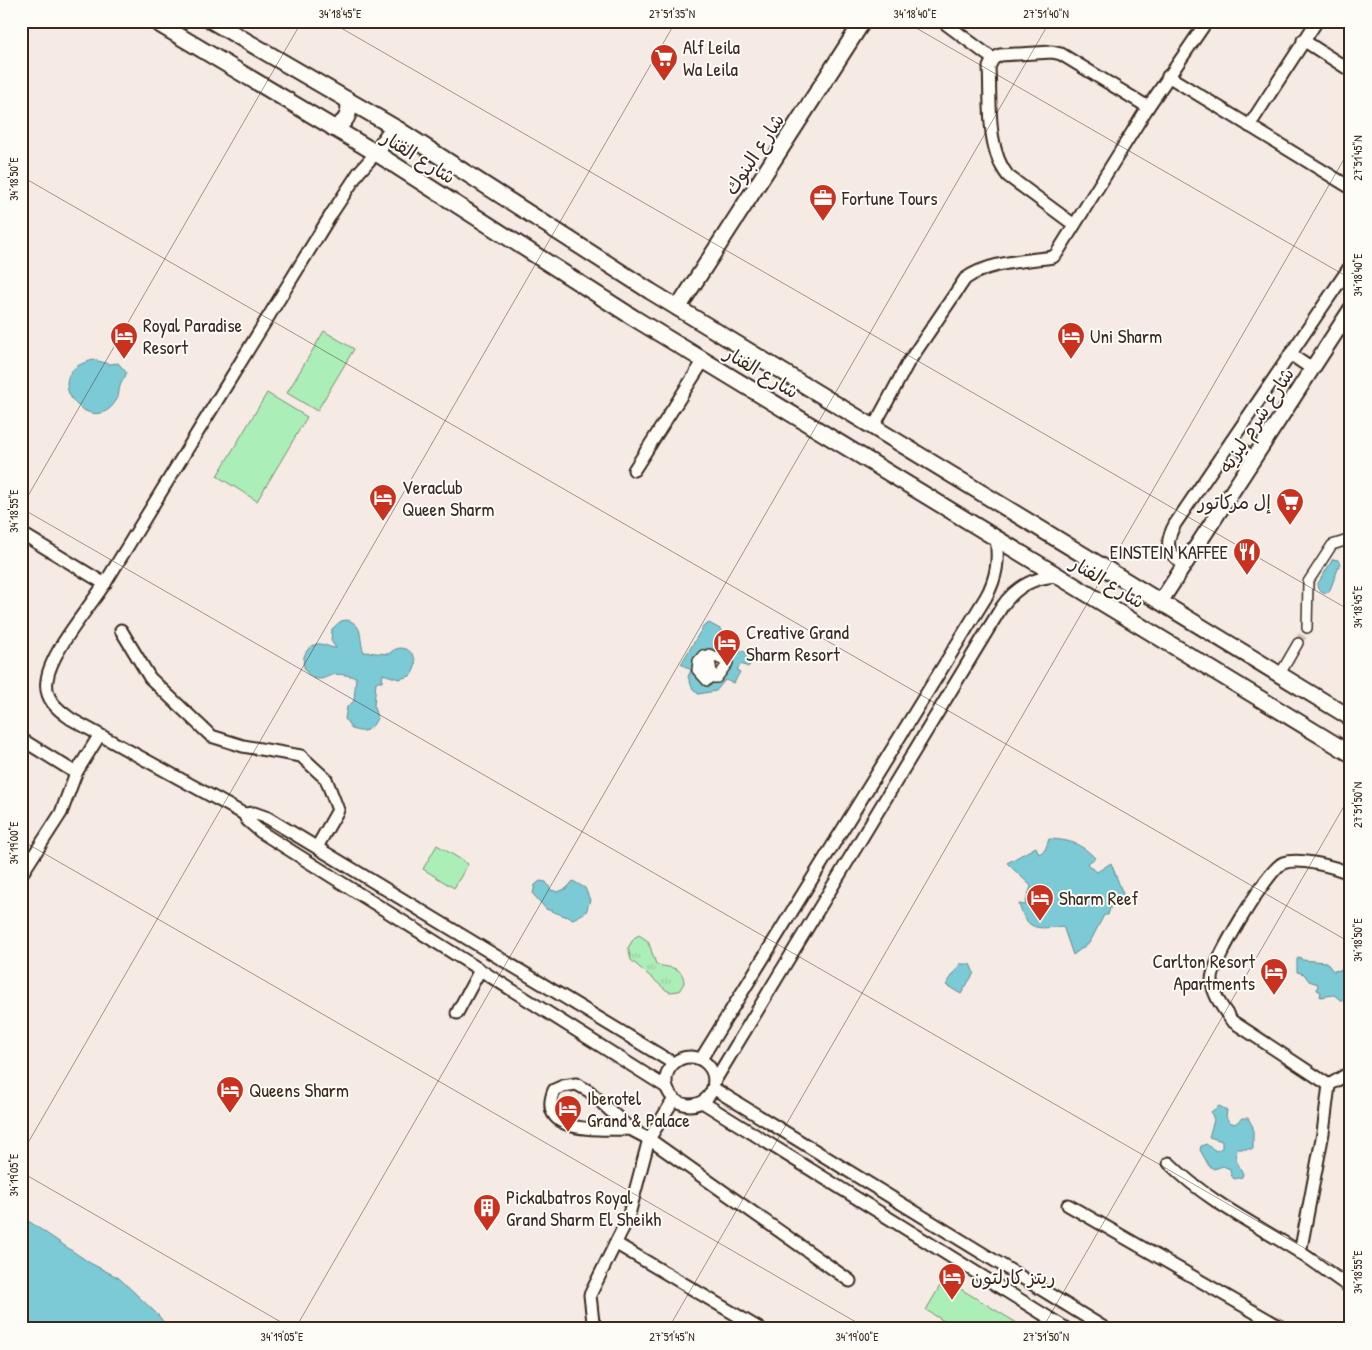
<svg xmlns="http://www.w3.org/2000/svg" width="1372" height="1350" font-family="'Patrick Hand','Playpen Sans Arabic',sans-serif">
<defs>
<pattern id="park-tufts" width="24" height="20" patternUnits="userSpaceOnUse" patternTransform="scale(1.25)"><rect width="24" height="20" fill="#aceeb7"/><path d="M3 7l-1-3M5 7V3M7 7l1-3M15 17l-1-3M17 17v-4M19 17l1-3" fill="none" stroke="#95cc9d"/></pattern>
</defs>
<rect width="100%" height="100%" fill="#f6eae4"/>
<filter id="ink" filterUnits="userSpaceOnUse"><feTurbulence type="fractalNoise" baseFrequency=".02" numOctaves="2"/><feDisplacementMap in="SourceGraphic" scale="10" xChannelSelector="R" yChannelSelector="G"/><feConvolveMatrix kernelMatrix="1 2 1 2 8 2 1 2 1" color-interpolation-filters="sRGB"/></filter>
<g filter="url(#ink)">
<path fill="url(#park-tufts)" stroke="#748c6a" d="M639 935 648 941 656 964C667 969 683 964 684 983L679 991 670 992 666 990 631 960 628 948 634 938Z"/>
<g fill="#aceeb7" stroke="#748c6a">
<path d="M324 331 354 349 317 411 287 393Z"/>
<path d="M267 393 307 417 257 501 217 476Z"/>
<path d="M437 845 468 864 454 888 423 869Z"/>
<path d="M944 1279 1027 1329H957L926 1310Z"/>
</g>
<g fill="#7bcad6" stroke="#618a8c" fill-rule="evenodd">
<path d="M94 360 110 364 118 363 126 372C126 378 122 380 120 386 119 389 119 393 118 397 95 446 31 372 94 360Z"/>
<path d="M1333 559 1338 560 1340 564 1329 592 1325 593 1318 589 1317 585Z"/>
<path d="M347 620C365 625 358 639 364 652L389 654C403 638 426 658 410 676L399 679 383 674 382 682H376L374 706 377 718C372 730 364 734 352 729L345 719 347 707 354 701 356 677C350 676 338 673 332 675 325 677 322 681 314 678 298 671 301 648 317 644 324 643 329 648 336 648L331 641 332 629 341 621Z"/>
<path d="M709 623 722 630 716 642 720 651 731 654 739 649 752 656 753 660 748 667 741 664 737 670 740 672 734 683 725 680 716 691 698 694 693 689 688 677 691 670 681 664 703 627ZM708 655 728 666 713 677Z"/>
<path d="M1049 839C1070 840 1080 843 1095 858L1087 864 1097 872 1111 863 1123 894 1121 904 1111 905 1108 915H1104L1090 942 1073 955 1063 926C1038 929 1027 932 1019 904L1025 905 1031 886 1007 863 1036 847 1039 854 1045 850Z"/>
<path d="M540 881 546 882 551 890 558 892 567 888 573 881 585 888 590 900 586 912 573 919 546 909 533 894 535 885Z"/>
<path d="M1300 957 1302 960 1326 962 1333 971 1341 970 1343 974H1347L1351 979V990L1346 996V1000L1342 1001 1334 995 1320 997 1321 992 1317 990 1318 984 1309 981 1304 974 1297 972V959Z"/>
<path d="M960 964H970L974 973 961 994 946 985Z"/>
<path d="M1219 1106 1227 1110 1226 1117 1229 1122 1235 1124 1242 1118H1248L1253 1127V1149H1237L1236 1160 1243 1174 1242 1177 1234 1179 1231 1175 1230 1169 1223 1166 1214 1169 1209 1166 1200 1150 1201 1146 1206 1144 1216 1151 1222 1148V1141L1209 1137 1214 1120 1211 1112Z"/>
<path d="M21 1216 90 1263 119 1278 158 1315 169 1329H21Z"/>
</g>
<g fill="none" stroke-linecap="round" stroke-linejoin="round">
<path stroke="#d1c4bc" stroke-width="9" stroke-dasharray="9 4.5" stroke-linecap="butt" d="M1298 643 1307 628"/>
<defs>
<g id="pedestrian">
<path d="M1307 628 1308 582 1332 545 1351 539"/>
<path d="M709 654 728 663 717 678H713Z"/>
<path d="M703 655 706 657V670L710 675 707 681 697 670 698 661Z"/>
<path d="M1280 674 1298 643"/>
</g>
<g id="minor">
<path d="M942 21 993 59"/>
<path d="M1303 40 1351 71"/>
<path d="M1168 76 1351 188"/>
<path d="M1249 126 1317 21"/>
<path d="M1073 224 1008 176C986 149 991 101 989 67L993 59 1000 55 1052 52 1061 54 1148 107"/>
<path d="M1290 354 1312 369"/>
<path d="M874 426 908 363 965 279C988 262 1025 261 1053 257L1057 253 1148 107 1207 21"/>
<path d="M1231 442 1254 458"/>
<path d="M634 470 704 360"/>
<path d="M21 533 105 584"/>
<path d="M1184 565C1167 552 1164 544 1175 524L1351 265"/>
<path d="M121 630 150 678 211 736 243 746 301 756 326 779 338 810 317 847"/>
<path d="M21 739 76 773 61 813 21 875"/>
<path d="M76 773 99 736"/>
<path d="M244 814 71 719C57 709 44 699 47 680 50 652 91 606 107 580 182 458 257 335 332 213L359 172 376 153"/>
<path d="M457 1013 480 970"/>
<circle cx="690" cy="1081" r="24"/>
<path d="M701 1059 986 597C997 577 999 560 996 538"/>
<path d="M714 1082 1001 608C1015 587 1033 577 1058 576"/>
<path d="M1329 1085 1232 1021C1224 1010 1212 994 1212 980 1211 964 1268 869 1283 863 1299 857 1336 867 1351 874"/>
<path d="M1329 1085 1351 1072"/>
<path d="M666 1087 261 832 247 820 244 814 254 813 268 818 673 1063"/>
<path d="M713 1088 1106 1329"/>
<path d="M702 1102 1067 1329"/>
<path d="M630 1129C605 1129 535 1136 554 1090L563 1086 576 1084 589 1091 630 1129 649 1139 850 1281"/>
<path d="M1169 1163C1208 1202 1255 1224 1301 1253 1318 1264 1334 1277 1351 1288"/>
<path d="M1068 1205 1284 1329"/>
<path d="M615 1243 760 1329"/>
<path d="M1300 1253 1323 1133 1329 1085"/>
<path d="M599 1329 593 1322 590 1295 628 1218 649 1139 674 1099"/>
</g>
<path id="tertiary" d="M1161 601 1351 309"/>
<g id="secondary">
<path d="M154 21 376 153 634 318 1351 754"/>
<path d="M212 21 399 130 650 291 1351 718"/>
<path d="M333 128C346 123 351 114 348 100"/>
<path d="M376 153 388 135 399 130"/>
<path d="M678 308 863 21"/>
</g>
</defs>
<use href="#pedestrian" stroke="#3b2a1e" stroke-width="12"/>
<use href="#minor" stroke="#3b2a1e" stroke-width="15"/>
<use href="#tertiary" stroke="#3b2a1e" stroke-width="18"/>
<use href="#secondary" stroke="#3b2a1e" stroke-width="19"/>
<use href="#pedestrian" stroke="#fdfcf7" stroke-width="9"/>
<use href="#minor" stroke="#fdfcf7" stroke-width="11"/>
<use href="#tertiary" stroke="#fdfcf7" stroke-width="14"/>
<use href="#secondary" stroke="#fdfcf7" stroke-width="15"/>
</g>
</g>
<path fill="none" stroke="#3b2a1e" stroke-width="1" stroke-opacity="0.45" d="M329 21 1351 611M904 21 1351 279M21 176 1351 943M21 508 1351 1275M21 508 302 21M21 840 868 1329M21 1155 676 21M21 1172 293 1329M295 1329 1050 21M668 1329 1351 147M1042 1329 1351 794"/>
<defs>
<symbol id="supermarket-pin" viewBox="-11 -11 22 30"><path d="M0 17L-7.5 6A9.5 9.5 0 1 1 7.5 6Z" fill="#c8321e" stroke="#fdfcf7"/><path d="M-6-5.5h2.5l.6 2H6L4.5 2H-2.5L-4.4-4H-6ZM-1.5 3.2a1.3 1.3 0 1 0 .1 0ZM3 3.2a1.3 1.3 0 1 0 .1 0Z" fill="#fff"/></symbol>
<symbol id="office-pin" viewBox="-11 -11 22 30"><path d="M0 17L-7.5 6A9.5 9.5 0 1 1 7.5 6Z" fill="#c8321e" stroke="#fdfcf7"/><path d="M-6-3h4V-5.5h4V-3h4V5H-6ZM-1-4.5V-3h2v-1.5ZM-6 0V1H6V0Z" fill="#fff"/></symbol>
<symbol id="hotel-pin" viewBox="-11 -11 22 30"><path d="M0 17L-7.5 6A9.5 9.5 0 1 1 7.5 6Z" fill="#c8321e" stroke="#fdfcf7"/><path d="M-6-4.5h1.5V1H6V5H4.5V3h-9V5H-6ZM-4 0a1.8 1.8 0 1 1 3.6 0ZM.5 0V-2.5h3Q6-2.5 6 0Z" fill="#fff"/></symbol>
<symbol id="restaurant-pin" viewBox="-11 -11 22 30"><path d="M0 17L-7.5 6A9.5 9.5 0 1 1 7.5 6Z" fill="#c8321e" stroke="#fdfcf7"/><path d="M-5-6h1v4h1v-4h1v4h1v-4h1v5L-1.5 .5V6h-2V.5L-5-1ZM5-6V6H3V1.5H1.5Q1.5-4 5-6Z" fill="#fff"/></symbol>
<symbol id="building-pin" viewBox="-11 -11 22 30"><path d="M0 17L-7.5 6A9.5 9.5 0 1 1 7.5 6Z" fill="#c8321e" stroke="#fdfcf7"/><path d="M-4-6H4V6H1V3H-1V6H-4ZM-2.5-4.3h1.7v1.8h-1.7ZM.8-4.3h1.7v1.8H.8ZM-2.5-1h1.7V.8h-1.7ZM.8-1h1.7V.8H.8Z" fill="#fff"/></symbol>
</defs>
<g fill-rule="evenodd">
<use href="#supermarket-pin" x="648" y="42" width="32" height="43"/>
<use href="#office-pin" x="807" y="182" width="32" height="43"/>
<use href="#hotel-pin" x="108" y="320" width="32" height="43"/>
<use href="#hotel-pin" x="1055" y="320" width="32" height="43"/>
<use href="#hotel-pin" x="367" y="482" width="32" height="43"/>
<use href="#supermarket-pin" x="1274" y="486" width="32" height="43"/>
<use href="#restaurant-pin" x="1231" y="536" width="32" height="43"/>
<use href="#hotel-pin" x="711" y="627" width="32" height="43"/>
<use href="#hotel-pin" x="1024" y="882" width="32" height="43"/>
<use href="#hotel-pin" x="1258" y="956" width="32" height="43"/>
<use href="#hotel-pin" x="214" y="1074" width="32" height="43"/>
<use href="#hotel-pin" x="552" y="1093" width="32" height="43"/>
<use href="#building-pin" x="471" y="1192" width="32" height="43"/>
<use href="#hotel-pin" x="936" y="1261" width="32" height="43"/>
</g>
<g text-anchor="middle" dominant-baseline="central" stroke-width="4" stroke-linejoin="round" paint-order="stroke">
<g font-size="19" fill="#3b2a1e" stroke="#fdfcf7" text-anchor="start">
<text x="683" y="47">Alf Leila<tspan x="683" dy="22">Wa Leila</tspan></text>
<text x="842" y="198">Fortune Tours</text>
<text x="143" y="325">Royal Paradise<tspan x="143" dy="22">Resort</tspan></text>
<text x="1090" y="336">Uni Sharm</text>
<text x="402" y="487">Veraclub<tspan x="402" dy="22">Queen Sharm</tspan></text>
<text x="1271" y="502" text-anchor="end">إل مركاتور</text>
<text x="1228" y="552" text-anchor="end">EINSTEIN KAFFEE</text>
<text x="746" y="632">Creative Grand<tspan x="746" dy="22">Sharm Resort</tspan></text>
<text x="1059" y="898">Sharm Reef</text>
<text x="1255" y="961" text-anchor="end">Carlton Resort<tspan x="1255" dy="22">Apartments</tspan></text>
<text x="249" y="1090">Queens Sharm</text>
<text x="587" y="1098">Iberotel<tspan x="587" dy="22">Grand &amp; Palace</tspan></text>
<text x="506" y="1197">Pickalbatros Royal<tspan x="506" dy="22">Grand Sharm El Sheikh</tspan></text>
<text x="971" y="1277">ريتز كارلتون</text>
</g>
<g font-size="19" fill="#3b2a1e" stroke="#fdfcf7">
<text transform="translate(754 154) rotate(-57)">شارع البنوك</text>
<text transform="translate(419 157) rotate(32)">شارع الفنار</text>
<text transform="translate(762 372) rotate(31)">شارع الفنار</text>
<text transform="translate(1256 420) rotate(-57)">شارع شرم ليزيه</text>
<text transform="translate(1108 582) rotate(31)">شارع الفنار</text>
</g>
</g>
<rect width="1372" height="1350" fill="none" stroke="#fdfcf7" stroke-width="55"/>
<rect x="28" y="28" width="1316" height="1294" fill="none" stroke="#3b2a1e" stroke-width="2"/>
<g font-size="12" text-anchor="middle" fill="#3b2a1e">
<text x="340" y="18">34°18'45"E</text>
<text x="672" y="18">27°51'35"N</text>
<text x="915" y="18">34°18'40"E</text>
<text x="1046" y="18">27°51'40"N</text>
<text transform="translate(1358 158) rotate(-90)" y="4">27°51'45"N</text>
<text transform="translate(14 179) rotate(-90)" y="4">34°18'50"E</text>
<text transform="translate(1358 275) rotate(-90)" y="4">34°18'40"E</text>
<text transform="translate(14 511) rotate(-90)" y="4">34°18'55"E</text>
<text transform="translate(1358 607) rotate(-90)" y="4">34°18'45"E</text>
<text transform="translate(1358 805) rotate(-90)" y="4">27°51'50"N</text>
<text transform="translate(14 843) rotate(-90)" y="4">34°19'00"E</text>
<text transform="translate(1358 940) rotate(-90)" y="4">34°18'50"E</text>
<text transform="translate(14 1175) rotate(-90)" y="4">34°19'05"E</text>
<text transform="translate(1358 1272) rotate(-90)" y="4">34°18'55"E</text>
<text x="282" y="1341">34°19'05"E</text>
<text x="672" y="1341">27°51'45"N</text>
<text x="857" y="1341">34°19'00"E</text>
<text x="1046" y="1341">27°51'50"N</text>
</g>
</svg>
